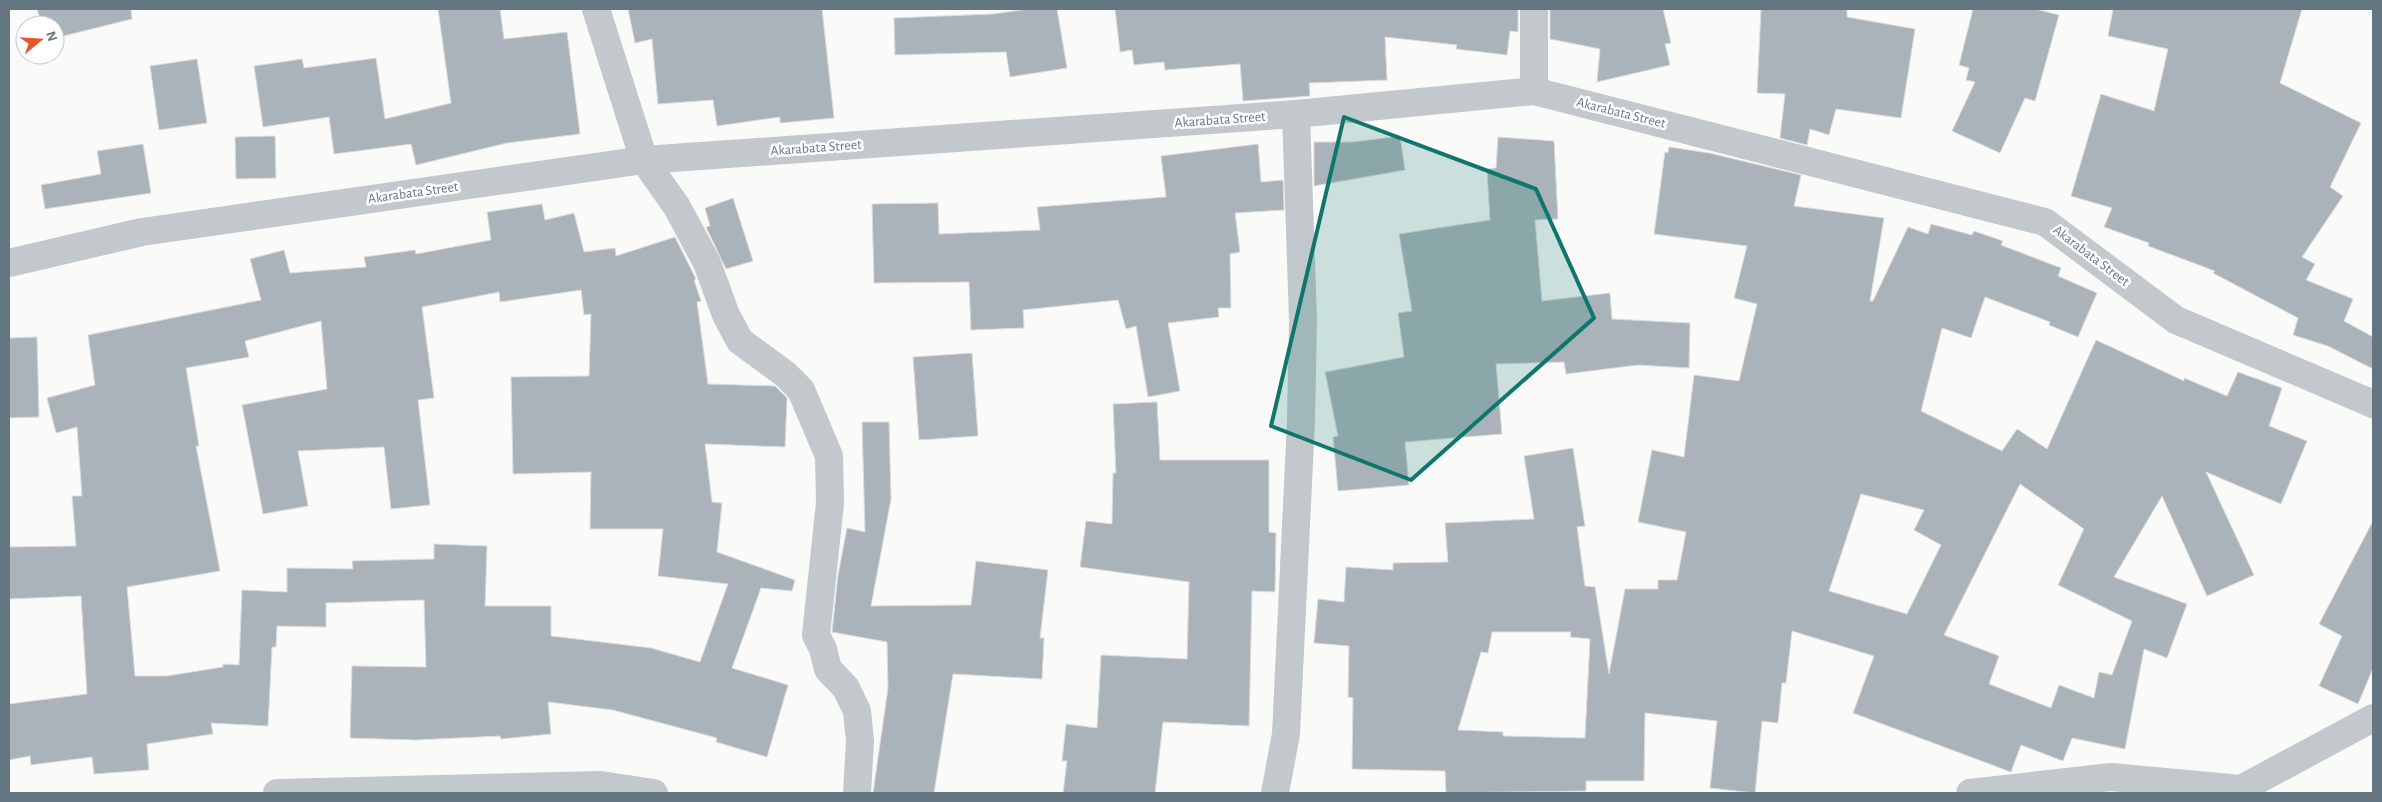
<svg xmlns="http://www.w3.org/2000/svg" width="2382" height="802" font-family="'Alegreya Sans',sans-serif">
<rect width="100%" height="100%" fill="#fafaf8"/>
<g fill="#aab3b9" stroke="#dcdcda" fill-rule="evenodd">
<path d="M37 9H131L132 19 55 38V25H42Z"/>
<path d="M438 9H500L504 39 567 32 580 134 507 143 416 165 411 144 334 154 329 117 263 127 254 66 302 59 304 68 376 58 385 119 451 103Z"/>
<path d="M628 9H822L834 118 780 123V117L717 126 713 100 658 104 652 39 635 43Z"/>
<path d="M1028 9H1057L1067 68 1010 77 1006 52 895 55 894 18 993 14Z"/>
<path d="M1115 9H1518V32L1510 31 1507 55 1456 49 1457 45 1385 37 1387 80 1309 83 1310 96 1243 101 1240 64 1165 70 1164 62 1134 65 1132 50 1120 52Z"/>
<path d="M1550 9H1663L1671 43 1665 44 1670 65 1597 82 1600 49 1550 39Z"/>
<path d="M1761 9H1847V17L1915 29 1901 118 1836 109 1829 135 1810 129 1807 145 1780 138 1785 94 1757 93Z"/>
<path d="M1973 9H2035L2059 15 2035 101 2025 98 2000 153 1952 131 1975 82 1966 80 1969 68 1959 65Z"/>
<path d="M2113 9H2302L2280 83 2361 123 2330 187 2343 196 2302 257 2315 264 2306 280 2353 299 2344 321 2373 337V369L2328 346 2293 335 2298 318 2213 273 2215 271 2148 246 2149 243 2104 227 2112 208 2071 196 2101 94 2154 111 2168 49 2108 36Z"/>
<path d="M197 59 207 123 159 130 150 66Z"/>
<path d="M275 136 276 178 236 179 235 137Z"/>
<path d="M1400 136 1405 170 1314 186V142H1353Z"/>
<path d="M1498 137 1554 141 1558 219 1535 220 1542 301 1610 293 1612 319 1690 323 1689 368 1638 365 1566 374 1564 362 1496 364 1502 434 1405 442 1409 485 1338 491 1333 437 1338 436 1325 372 1404 357 1398 313 1412 311 1399 234 1490 220 1487 169 1496 168Z"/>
<path d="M143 144 151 193 45 209 41 185 101 174 97 151Z"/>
<path d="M1258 144 1261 182 1283 180 1284 210 1235 213 1240 252 1230 254 1231 308H1218L1219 317 1168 323 1180 391 1148 397 1136 326 1126 329 1118 300 1023 310 1024 328 971 330 969 282 874 283 872 204 938 203 939 234 1040 230 1037 207 1166 197 1161 156Z"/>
<path d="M1669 147 1709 153 1801 175 1794 206 1884 218 1870 301H1873L1908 227 1928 234 1931 224 1972 235 1974 231 2003 241 2001 245 2061 268 2058 276 2097 293 2078 337 2049 325 2050 322 1985 297 1971 338 1942 328 1921 411 2002 451 2017 429 2047 449 2096 340 2184 381V378L2227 396 2238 372 2282 388 2269 426 2307 441 2281 504 2206 472 2254 575 2207 596 2162 496 2114 577 2187 604 2167 658 2144 649 2125 749 2072 738 2063 761 2021 745 2011 772 1853 713 1874 656 1792 631 1786 683H1782L1778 723 1762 721 1755 793 1710 788 1717 721 1645 713 1644 781H1586V791L1446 793 1445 771 1352 769 1353 698 1348 697 1349 646 1314 643 1318 599 1344 602 1346 567 1393 570V563L1448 562 1445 523 1534 519 1524 456 1573 448 1585 526 1577 527 1585 586 1595 587 1609 674 1625 589H1658V580H1677L1686 532 1638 522 1652 450 1684 457 1694 375 1739 381 1757 304 1734 298 1747 246 1654 234 1665 152 1668 153ZM2020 484 2084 529 2058 585 2132 621 2112 675 2099 672 2094 698 2059 685 2051 708 1989 684 1999 656 1944 635ZM1861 494 1924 510 1914 530 1941 545 1907 614 1829 591ZM1492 632H1571L1570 637 1590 639 1585 738 1503 736V732L1458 730 1481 652 1488 653Z"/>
<path d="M733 198 753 261 726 269 706 227 710 226 705 208Z"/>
<path d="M542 204 545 220 574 213 584 252 615 248 616 256 675 237 696 279 694 280 701 301 697 302 708 384 775 386 787 398 785 447 705 444 712 502 722 503 717 552 795 580 792 591 761 588 732 668 788 685 767 757 716 742 717 738 613 710 548 702 551 734 501 739 500 736 415 740 350 738 352 666 426 667 424 600 326 603V627L277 626 276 647H272L268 726 211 723 213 734 147 744 149 770 94 774 92 757 31 765 30 756 9 760V704L87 694 81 596 9 599V547L76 546 72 496H82L77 427 56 433 47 398 95 385 88 335 261 300 250 259 284 250 290 273 366 267 364 257 415 250 416 254 491 240 487 212ZM581 290 584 315 591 314 589 376 511 377 513 474 591 472 590 529H663L658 576 728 584 700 662 651 648 551 636V606H485L487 546 434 544V559L352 561 353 569 287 568V592L242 590 239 665 223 664V667L167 676H135L127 587 220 571 196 446H199L186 368 249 357 245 341 321 321 327 389 242 405 263 514 308 506 298 451 384 447 391 509 430 505 418 400 434 398 422 307 499 292 500 302Z"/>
<path d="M37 337 39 417 9 418V338Z"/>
<path d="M972 353 978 436 919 440 913 357Z"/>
<path d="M1157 402 1160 460H1269V532L1276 533 1275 592 1252 591 1249 726 1163 722 1155 793H1063L1067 761H1062L1066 724 1097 728 1101 655 1187 659 1189 582 1080 567 1086 521 1112 524 1113 473H1116L1113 404Z"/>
<path d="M862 422H889L891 499 871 606 971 605 976 561 1048 570 1040 638H1044L1042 679 953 674 934 793H873L888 688 887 642 832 632 838 575 847 528 865 532Z"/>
<path d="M2373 521V668L2358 704 2319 686 2342 636 2319 624Z"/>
</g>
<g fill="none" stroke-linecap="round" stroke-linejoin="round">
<g stroke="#c3c8cc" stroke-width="28">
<path d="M596 9 644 160 677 207 707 263 726 315 740 341 785 374 801 390 829 456 830 503 816 635 823 649 828 669 846 688 857 711 860 741 857 793"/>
<path d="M1534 9V91"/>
<path d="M9 263 142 232 644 160 1296 114 1534 91 2045 222 2176 320 2373 404"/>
<path d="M277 793 601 785 654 793"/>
<path d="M1275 793 1286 734 1301 421 1303 320 1296 114"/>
<path d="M1970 793 2111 777 2241 789 2373 718"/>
</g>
</g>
<path fill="#0f766e" fill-opacity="0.2" stroke="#0f766e" stroke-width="4" stroke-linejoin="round" d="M1344 117 1536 189 1594 318 1411 480 1271 426Z"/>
<g text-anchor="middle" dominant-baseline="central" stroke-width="5" stroke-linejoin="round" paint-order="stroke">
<g font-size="14" fill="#657683" stroke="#fff">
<text transform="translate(1621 113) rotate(14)">Akarabata Street</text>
<text transform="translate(1220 120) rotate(-4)">Akarabata Street</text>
<text transform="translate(816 148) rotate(-4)">Akarabata Street</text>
<text transform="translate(413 193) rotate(-8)">Akarabata Street</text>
<text transform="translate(2091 256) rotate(37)">Akarabata Street</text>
</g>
</g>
<rect width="2382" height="802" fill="none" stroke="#657683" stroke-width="20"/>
<g transform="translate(40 40) rotate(72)"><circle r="24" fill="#ffffff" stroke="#c1c8cd"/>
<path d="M0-4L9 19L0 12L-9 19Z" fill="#e4572e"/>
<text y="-8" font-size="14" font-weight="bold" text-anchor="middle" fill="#657683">N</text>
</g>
</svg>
